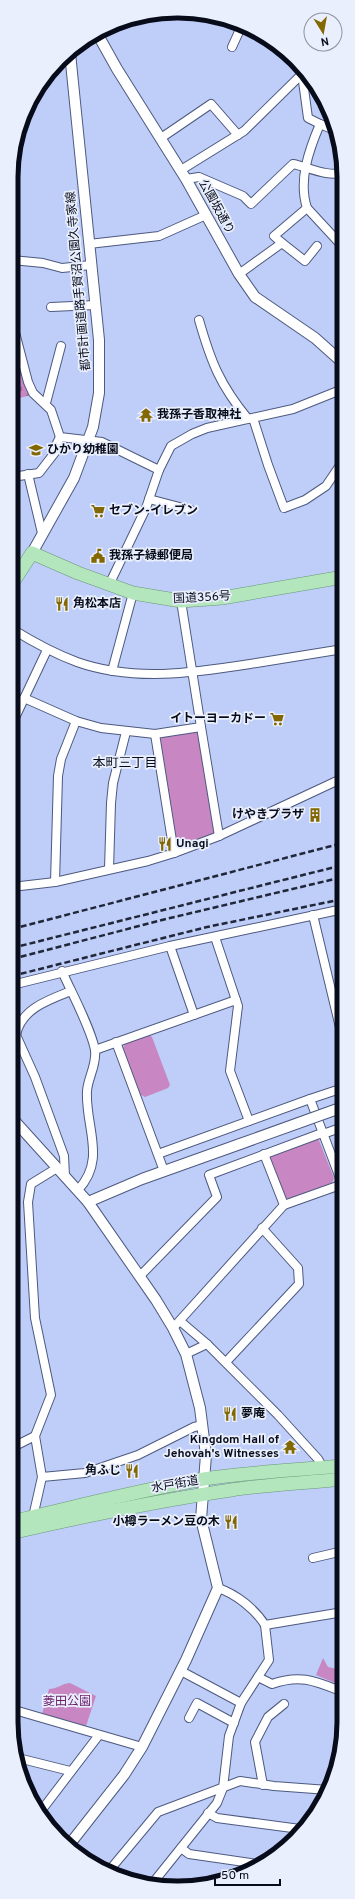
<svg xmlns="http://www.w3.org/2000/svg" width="355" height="1899" font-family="Overpass,'Noto Sans JP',sans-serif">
<defs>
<pattern id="cemetery-stones" width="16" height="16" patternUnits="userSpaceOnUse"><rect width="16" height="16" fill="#c886c2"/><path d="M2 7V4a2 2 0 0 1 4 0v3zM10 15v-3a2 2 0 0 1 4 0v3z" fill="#a06c9d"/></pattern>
</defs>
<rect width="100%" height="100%" fill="#becef9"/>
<path fill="url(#cemetery-stones)" d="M21 369 31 395 12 400V372Z"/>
<g fill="#c886c2">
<path d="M196 731 198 733 215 833 212 837 180 849 176 845 160 740 163 736Z"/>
<path d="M149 1035 152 1037 170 1085 168 1088 145 1097 139 1094 123 1047 126 1043Z"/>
<path d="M318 1138 334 1178 332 1183 288 1199 283 1196 269 1155Z"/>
<path d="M323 1658 328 1667 337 1669 335 1683 316 1675Z"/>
<path d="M70 1683 96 1696 86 1726 42 1714 49 1689C57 1689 61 1684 70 1683Z"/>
</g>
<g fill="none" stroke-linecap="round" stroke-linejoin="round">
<defs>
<g id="minor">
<path d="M232 47 242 25"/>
<path d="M302 74 308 118 320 124"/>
<path d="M161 138 211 104 238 135"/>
<path d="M181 170 244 131 302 74V69"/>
<path d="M186 179 199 177 243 196 251 204 293 164C308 167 329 178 344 172"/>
<path d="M307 208 344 248"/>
<path d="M282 243 305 261 317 246"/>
<path d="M89 244 159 236 206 215"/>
<path d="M12 260 43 263 62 268 91 265"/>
<path d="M239 274 282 243 274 236 307 208C298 180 309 150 320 124L334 130"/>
<path d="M51 307 95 305"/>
<path d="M199 320C211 362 220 385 248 419"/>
<path d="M12 321 28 382 33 393 51 410 60 437 102 442 159 470 171 446 192 434 207 428 293 409 343 389"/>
<path d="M46 403 61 346"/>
<path d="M253 418 268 465 284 508 305 500 326 486 343 461"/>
<path d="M28 474 42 533"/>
<path d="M12 477 39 473 56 451V445L60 437"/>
<path d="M149 499 191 510"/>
<path d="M109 585 146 508 159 470"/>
<path d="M12 629C33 642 53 653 77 662 134 682 192 673 250 664 281 659 312 654 343 649"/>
<path d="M112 671 133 593"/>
<path d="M24 698 76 721 101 728 155 734 201 727 181 601"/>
<path d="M12 724 47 650"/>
<path d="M201 727 219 836"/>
<path d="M155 734 174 853"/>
<path d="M109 869 111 803 113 783 126 732"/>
<path d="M55 882 58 776 61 759 76 721"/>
<path d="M12 887 55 882 148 861 174 853 219 836 343 778"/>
<path d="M313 915 343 1040"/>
<path d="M215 937 236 1000"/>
<path d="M170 946 194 1015"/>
<path d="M62 971C71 992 91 1028 95 1050 97 1065 88 1077 87 1091 85 1127 107 1159 78 1190"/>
<path d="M12 985 170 946 343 909"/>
<path d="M12 1033 16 1035 35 1077 64 1156 65 1176"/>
<path d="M16 1035C21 1009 48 1000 71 991"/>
<path d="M116 1042 164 1171"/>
<path d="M95 1050 236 1000 238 1006 230 1071 249 1121"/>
<path d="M310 1099 343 1088"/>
<path d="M323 1134 343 1127"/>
<path d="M158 1154 310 1099 343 1186"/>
<path d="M284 1205 343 1184"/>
<path d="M140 1276 217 1197 209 1175 322 1133"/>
<path d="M180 1321 207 1344"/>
<path d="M173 1328 284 1205 264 1154"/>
<path d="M186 1354 207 1344 278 1415 318 1459 323 1468"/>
<path d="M226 1362 299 1284 298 1268 262 1228"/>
<path d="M11 1448 35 1436"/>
<path d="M42 1477 85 1473 138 1455 194 1427 203 1425"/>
<path d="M33 1517 42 1477 35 1436 51 1395 35 1318 28 1202 31 1184 57 1168"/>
<path d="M313 1558 343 1551"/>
<path d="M218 1588C236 1594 255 1609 265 1625L343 1612"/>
<path d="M181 1671 241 1703"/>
<path d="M258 1677 272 1684C301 1674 315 1681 343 1692"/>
<path d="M11 1709 142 1747"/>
<path d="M189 1718 197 1703 234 1723"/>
<path d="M18 1758 70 1771"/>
<path d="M263 1785 255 1742 268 1717 284 1704"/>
<path d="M41 1811 99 1735"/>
<path d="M208 1813 217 1818 300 1829"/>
<path d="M181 1848 189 1854 258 1864"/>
<path d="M108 1872 158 1812 240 1781 274 1786 328 1790"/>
<path d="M152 1884 217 1803 223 1788 229 1736 241 1703 269 1660 265 1625"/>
</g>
<g id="tertiary">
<path d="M98 35 117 69 186 179 239 274 255 297 315 338 343 363"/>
<path d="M32 553 74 478 93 427 99 393V340L70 53"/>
<path d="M12 1118 88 1202 156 1300 173 1328 186 1354 200 1408 206 1455 201 1519 218 1588 186 1660 142 1747 124 1775 69 1845"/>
<path d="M88 1202 142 1179 240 1144"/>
</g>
<g id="trunk">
<path d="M12 584 32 553 78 573 133 593 181 601 222 598 343 577"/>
<path d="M11 1522C75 1507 139 1490 204 1479 250 1472 296 1470 343 1466"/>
<path d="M11 1533C84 1516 157 1501 231 1490 268 1484 306 1483 343 1479"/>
</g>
</defs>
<use href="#minor" stroke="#4d597f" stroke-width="10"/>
<use href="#tertiary" stroke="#4d597f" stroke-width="12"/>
<use href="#trunk" stroke="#6b9679" stroke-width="14"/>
<use href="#minor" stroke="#fff" stroke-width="8"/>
<use href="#tertiary" stroke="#fff" stroke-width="10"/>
<use href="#trunk" stroke="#b3e6bc" stroke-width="13"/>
<g stroke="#212739" stroke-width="2.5" stroke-dasharray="6 3" stroke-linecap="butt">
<path d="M12 929 343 843"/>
<path d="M12 948 343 865"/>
<path d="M12 959 166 919 343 877"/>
<path d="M12 976 207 927 343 899"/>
</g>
<defs>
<path id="tertiary-bridge" d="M240 1144 343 1107"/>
</defs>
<use href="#tertiary-bridge" stroke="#4d597f" stroke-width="12" stroke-linecap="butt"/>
<use href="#tertiary-bridge" stroke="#fff" stroke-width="10"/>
</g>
<defs>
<symbol id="temple-bare" viewBox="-9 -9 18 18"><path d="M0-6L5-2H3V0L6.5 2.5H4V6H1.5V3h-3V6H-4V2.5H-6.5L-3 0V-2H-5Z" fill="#836700" stroke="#eaeffd" stroke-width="2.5" paint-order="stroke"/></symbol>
<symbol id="school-bare" viewBox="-9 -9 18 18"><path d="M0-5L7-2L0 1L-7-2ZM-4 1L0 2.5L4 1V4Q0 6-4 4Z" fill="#836700" stroke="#eaeffd" stroke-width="2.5" paint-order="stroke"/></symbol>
<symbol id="supermarket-bare" viewBox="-9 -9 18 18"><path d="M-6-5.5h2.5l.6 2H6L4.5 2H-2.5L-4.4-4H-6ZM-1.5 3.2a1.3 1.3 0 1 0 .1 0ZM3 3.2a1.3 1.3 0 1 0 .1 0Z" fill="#836700" stroke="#eaeffd" stroke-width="2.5" paint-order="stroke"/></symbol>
<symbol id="civic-bare" viewBox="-9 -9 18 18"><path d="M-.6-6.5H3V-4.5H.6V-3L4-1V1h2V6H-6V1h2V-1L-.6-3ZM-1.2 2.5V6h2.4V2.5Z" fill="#836700" stroke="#eaeffd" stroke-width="2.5" paint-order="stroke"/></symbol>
<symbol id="restaurant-bare" viewBox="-9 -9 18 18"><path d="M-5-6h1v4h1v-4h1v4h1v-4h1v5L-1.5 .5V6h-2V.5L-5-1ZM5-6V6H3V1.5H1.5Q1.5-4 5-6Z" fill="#836700" stroke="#eaeffd" stroke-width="2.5" paint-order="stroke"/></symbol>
<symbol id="building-bare" viewBox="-9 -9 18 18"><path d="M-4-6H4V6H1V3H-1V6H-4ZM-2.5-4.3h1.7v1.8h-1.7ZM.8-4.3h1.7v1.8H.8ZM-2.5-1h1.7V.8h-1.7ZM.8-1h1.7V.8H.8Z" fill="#836700" stroke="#eaeffd" stroke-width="2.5" paint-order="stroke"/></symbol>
</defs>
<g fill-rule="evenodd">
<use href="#temple-bare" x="136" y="405" width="20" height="20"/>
<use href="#school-bare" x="26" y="440" width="20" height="20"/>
<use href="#supermarket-bare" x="88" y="501" width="20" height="20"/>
<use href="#civic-bare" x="88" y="546" width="20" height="20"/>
<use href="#restaurant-bare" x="52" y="594" width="20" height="20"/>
<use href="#supermarket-bare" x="267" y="709" width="20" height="20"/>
<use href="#building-bare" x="305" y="805" width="20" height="20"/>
<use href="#restaurant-bare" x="155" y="834" width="20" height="20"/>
<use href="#restaurant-bare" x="220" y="1404" width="20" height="20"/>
<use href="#temple-bare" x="280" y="1437" width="20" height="20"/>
<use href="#restaurant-bare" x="122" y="1461" width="20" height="20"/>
<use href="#restaurant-bare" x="221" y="1512" width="20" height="20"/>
</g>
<g text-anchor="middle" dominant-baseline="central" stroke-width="3.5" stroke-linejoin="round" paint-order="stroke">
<g font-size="12" fill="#080c1a" stroke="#eaeffd">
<text transform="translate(216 207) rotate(61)">公園坂通り</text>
<text transform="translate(79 281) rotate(-95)">都市計画道路手賀沼公園久寺家線</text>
<text transform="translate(202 598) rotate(-3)">国道356号</text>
<text transform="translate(175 1485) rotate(-10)">水戸街道</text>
</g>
<g font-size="12" font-weight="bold" fill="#080c1a" stroke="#eaeffd" text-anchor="start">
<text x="157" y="415">我孫子香取神社</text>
<text x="47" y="450">ひかり幼稚園</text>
<text x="109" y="511">セブン-イレブン</text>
<text x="109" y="556">我孫子緑郵便局</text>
<text x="73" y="604">角松本店</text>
<text x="266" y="719" text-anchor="end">イトーヨーカドー</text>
<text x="304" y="815" text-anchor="end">けやきプラザ</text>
<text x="176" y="844">Unagi</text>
<text x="241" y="1414">夢庵</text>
<text x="279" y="1440" text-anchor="end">Kingdom Hall of<tspan x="279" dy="14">Jehovah's Witnesses</tspan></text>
<text x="121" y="1471" text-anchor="end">角ふじ</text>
<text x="220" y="1522" text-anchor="end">小樽ラーメン豆の木</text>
</g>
<g font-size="12" fill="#6b1c68" stroke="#eaeffd">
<text x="67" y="1702">菱田公園</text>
</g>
<g font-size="13" fill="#080c1a" stroke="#eaeffd">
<text x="125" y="764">本町三丁目</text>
</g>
</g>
<path d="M0 0H355V1899H0ZM177 18H178A159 159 0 0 1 337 177V1722A159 159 0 0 1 178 1881H177A159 159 0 0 1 18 1722V177A159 159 0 0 1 177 18Z" fill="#eaeffd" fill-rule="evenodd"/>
<path fill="none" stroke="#080c1a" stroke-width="5" d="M177 18H178A159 159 0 0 1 337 177V1722A159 159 0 0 1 178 1881H177A159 159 0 0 1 18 1722V177A159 159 0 0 1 177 18Z"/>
<g transform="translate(323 32) rotate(169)"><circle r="19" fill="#eaeffd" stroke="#9094a2"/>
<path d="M0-3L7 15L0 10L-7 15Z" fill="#836700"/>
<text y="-6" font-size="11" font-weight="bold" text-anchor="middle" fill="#080c1a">N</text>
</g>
<path d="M215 1879v6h65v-6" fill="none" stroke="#080c1a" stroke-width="2"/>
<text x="221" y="1879" font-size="12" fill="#080c1a" stroke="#eaeffd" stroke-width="3" paint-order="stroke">50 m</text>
</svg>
